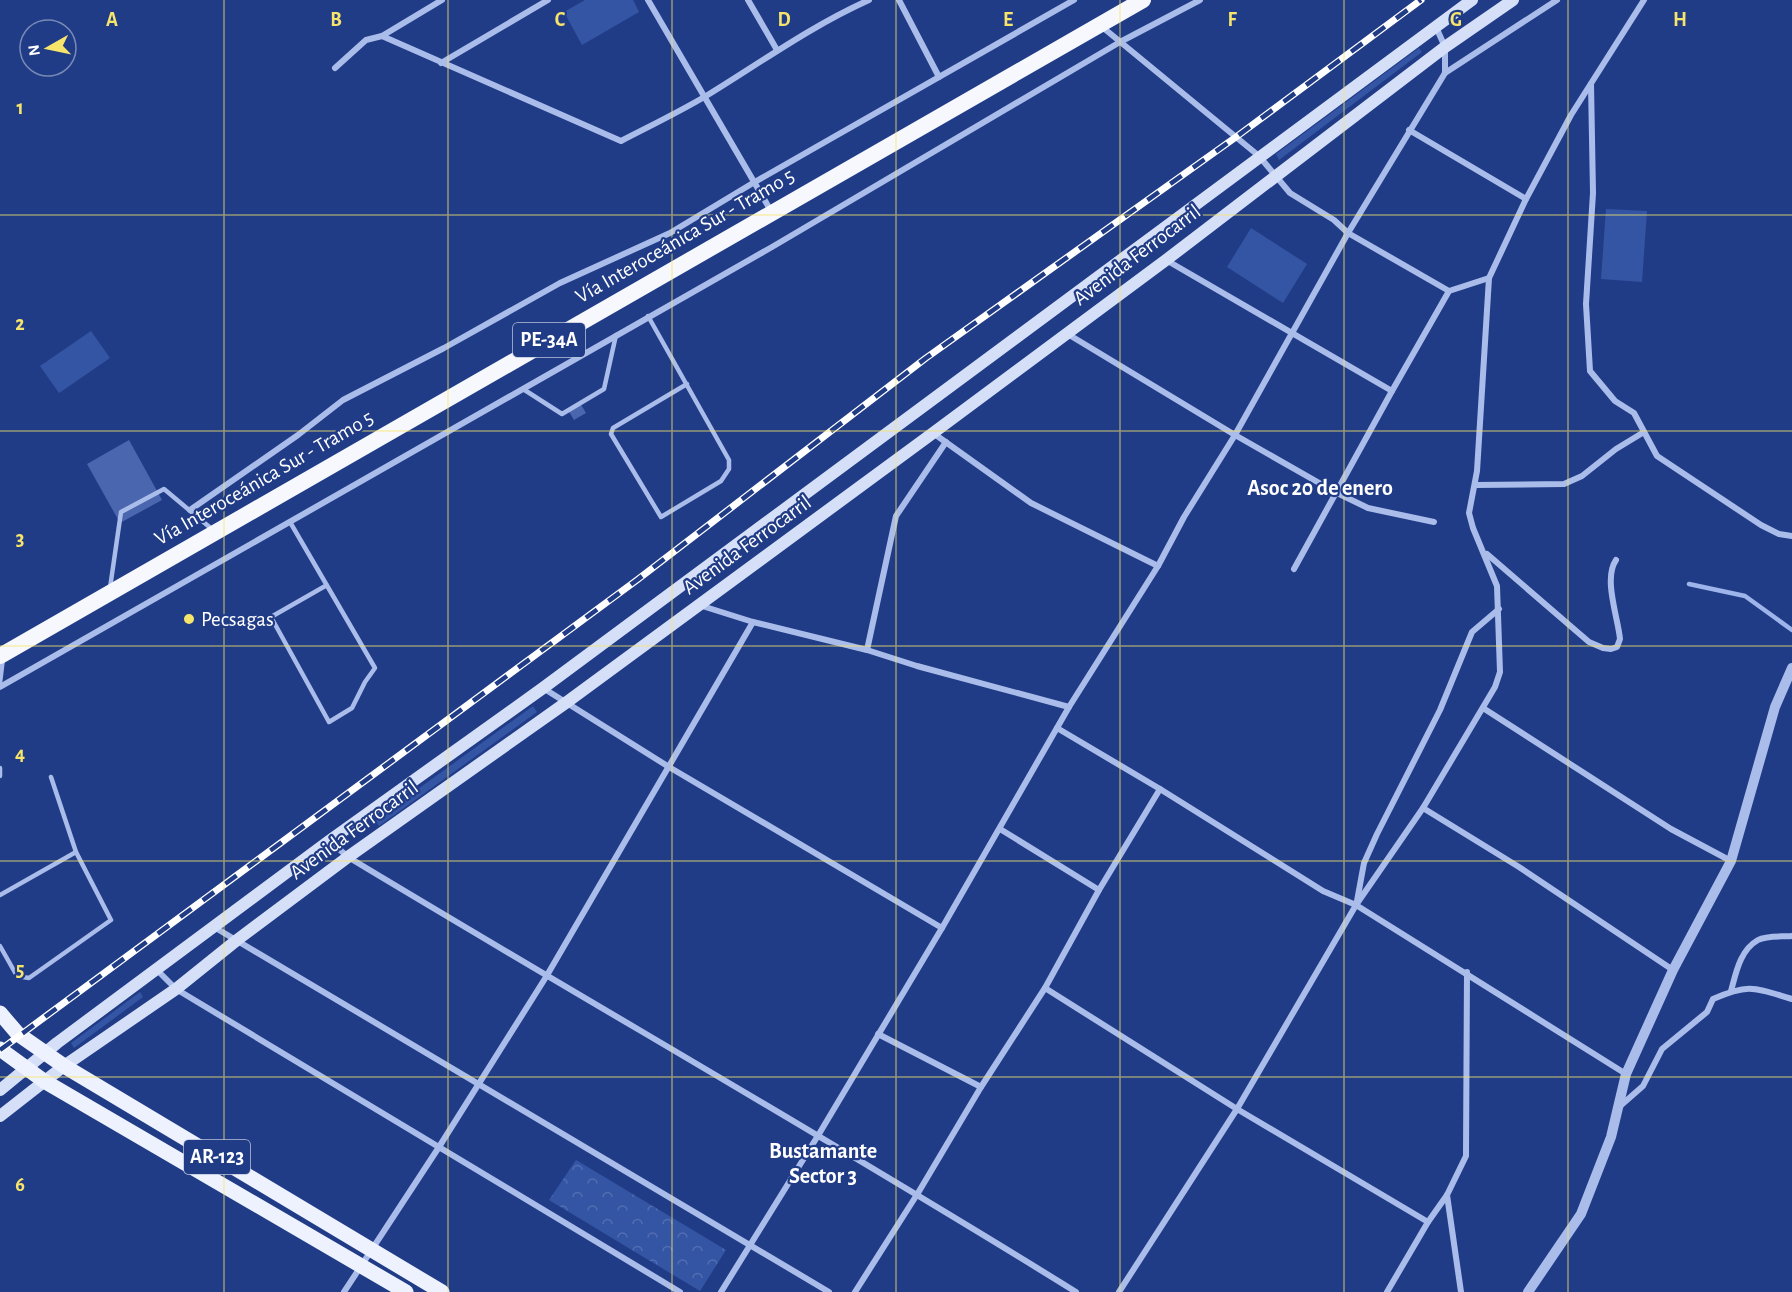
<svg xmlns="http://www.w3.org/2000/svg" width="1792" height="1292" font-family="'Alegreya Sans',sans-serif">
<defs>
<pattern id="forest-crowns" width="20" height="18" patternUnits="userSpaceOnUse" patternTransform="scale(1.5)"><rect width="20" height="18" fill="#3455a4"/><path d="M2 6a3 3 0 1 1 6 0M12 15a3 3 0 1 1 6 0" fill="none" stroke="#526eb2"/></pattern>
</defs>
<rect width="100%" height="100%" fill="#213c87"/>
<g fill="#3455a4">
<path d="M585 0H633L639 12 582 45 564 12Z"/>
<path d="M1419 48 1422 52 1279 160 1276 154Z"/>
<path d="M1606 209 1647 211 1642 282 1601 279Z"/>
<path d="M1251 228 1307 264 1283 303 1227 267Z"/>
<path d="M91 331 110 358 59 393 40 366Z"/>
<path d="M533 706 537 712 379 826 375 820Z"/>
<path d="M140 992 143 997 74 1048 71 1043Z"/>
</g>
<path fill="url(#forest-crowns)" d="M576 1160 726 1250 700 1291 549 1200Z"/>
<g fill="none" stroke-linecap="round" stroke-linejoin="round">
<path stroke="#9eb5eb" stroke-width="4.5" d="M1689 584 1745 596 1792 630"/>
</g>
<g fill="#4966af">
<path d="M580 403 586 413 574 420 568 410Z"/>
<path d="M129 440 162 500 120 523 87 464Z"/>
</g>
<g fill="none" stroke-linecap="round" stroke-linejoin="round">
<g stroke="#aabdea" stroke-width="4.5">
<path d="M648 316 729 460V469L721 481 661 517 611 434 613 428 687 384"/>
<path d="M523 389 562 414 604 389 616 335"/>
<path d="M290 522 375 668 365 682 352 708 329 722 271 617 327 585"/>
<path d="M110 588 121 512 164 489 213 530"/>
<path d="M0 683 3 658"/>
<path d="M0 768V776"/>
<path d="M0 895 76 852"/>
<path d="M0 946 17 976 29 978 111 920 76 852 51 777"/>
</g>
<g stroke="#aabdea" stroke-width="6">
<path d="M648 0 771 211"/>
<path d="M748 0 777 50"/>
<path d="M899 0 939 77"/>
<path d="M1101 26 1259 156 1290 193 1334 220 1348 233 1449 291"/>
<path d="M382 36 621 141C650 126 679 112 706 96 760 63 811 26 869 0"/>
<path d="M441 63 548 0"/>
<path d="M335 68 366 40 382 36 442 0"/>
<path d="M1445 73 1557 0"/>
<path d="M1591 84 1593 193 1586 304 1590 371 1615 401 1634 413 1657 456 1761 525 1779 534 1792 536"/>
<path d="M1409 130 1526 199"/>
<path d="M1166 260 1392 391"/>
<path d="M1066 333 1235 435 1335 492 1368 508 1434 522"/>
<path d="M933 433 1031 503 1158 566"/>
<path d="M1475 485 1564 484 1582 476 1616 449 1644 432"/>
<path d="M190 510 298 435 343 400 444 348 560 283 670 233 753 183 1074 0"/>
<path d="M1487 554 1589 642 1603 648 1611 649 1617 647 1620 639C1618 617 1603 579 1616 560"/>
<path d="M1294 569 1392 391 1449 291 1489 278"/>
<path d="M699 605 753 622 867 650 917 666 1069 707"/>
<path d="M867 650 896 516 946 442"/>
<path d="M0 687 772 247 1120 42 1200 0"/>
<path d="M543 688 669 767 942 928"/>
<path d="M1483 708 1671 829 1731 861"/>
<path d="M1057 728 1160 789 1323 891 1356 905 1626 1074"/>
<path d="M1423 808 1519 867 1673 970"/>
<path d="M1000 829 1099 890"/>
<path d="M330 841 348 857C590 1003 836 1143 1076 1292"/>
<path d="M1357 901 1364 863 1377 834 1440 710 1472 632 1499 609"/>
<path d="M214 927 829 1292"/>
<path d="M157 970 176 989 680 1292"/>
<path d="M1045 988 1237 1109 1428 1222"/>
<path d="M1731 991C1736 973 1740 950 1758 940 1767 935 1782 937 1792 936"/>
<path d="M878 1034 981 1087"/>
<path d="M1619 1107 1643 1086 1662 1049 1707 1012 1713 999C1750 983 1755 988 1792 999"/>
<path d="M1447 1195 1461 1292"/>
<path d="M344 1292 439 1147 546 977 753 622"/>
<path d="M721 1292 819 1134 942 928 1069 707 1158 566 1184 517 1235 435 1348 233 1445 73V47L1436 27"/>
<path d="M855 1292 918 1193 981 1087 1045 988 1099 890 1160 789"/>
<path d="M1119 1292 1237 1109 1356 905 1423 808 1495 687 1500 672 1497 586 1473 528 1469 513 1477 471 1489 278 1526 199 1571 115 1644 0"/>
<path d="M1387 1292 1428 1222 1447 1195 1466 1156 1467 972"/>
</g>
<path stroke="#aabdea" stroke-width="10" d="M1528 1292 1581 1214 1611 1137 1626 1074 1673 970 1731 861 1775 707 1792 668"/>
<g stroke="#d5dff8" stroke-width="12">
<path d="M0 1090 57 1043 329 841 543 688 1472 0"/>
<path d="M0 1116 64 1066 176 989 237 940 348 857 567 702 933 433 1166 260 1445 47 1513 0"/>
</g>
<g stroke="#eef2fe" stroke-width="15">
<path d="M0 1013 18 1034 64 1066 442 1292"/>
<path d="M0 1049 44 1081 406 1292"/>
</g>
<path stroke="#f6f8fe" stroke-width="16" d="M0 656 1143 0"/>
<defs>
<path id="rail" d="M0 1050 637 580 926 358 1236 137 1421 0"/>
</defs>
<use href="#rail" stroke="#fff" stroke-width="7"/>
<use href="#rail" stroke="#213c87" stroke-width="4.5" stroke-dasharray="14" stroke-linecap="butt"/>
</g>
<path fill="none" stroke="#f7e56b" stroke-width="1.5" stroke-opacity="0.55" d="M224 0V1292M448 0V1292M672 0V1292M896 0V1292M1120 0V1292M1344 0V1292M1568 0V1292M0 215H1792M0 431H1792M0 646H1792M0 861H1792M0 1077H1792"/>
<circle fill="#f7e56b" stroke="#213c87" stroke-width="2" cx="189" cy="619" r="6"/>
<g text-anchor="middle" dominant-baseline="central" stroke-width="4.5" stroke-linejoin="round" paint-order="stroke">
<g fill="#213c87" stroke="#bcc4db" stroke-width="1.5">
<rect x="513" y="323" width="72" height="34" rx="4.5"/>
<rect x="184" y="1140" width="66" height="34" rx="4.5"/>
</g>
<g font-size="20" font-weight="bold" fill="#fff">
<text x="549" y="340">PE-34A</text>
<text x="217" y="1157">AR-123</text>
</g>
<g font-size="21" fill="#fff" stroke="#213c87">
<text transform="translate(685 236) rotate(-30)">Vía Interoceánica Sur - Tramo 5</text>
<text transform="translate(1137 255) rotate(-37)">Avenida Ferrocarril</text>
<text transform="translate(264 478) rotate(-30)">Vía Interoceánica Sur - Tramo 5</text>
<text transform="translate(747 545) rotate(-36)">Avenida Ferrocarril</text>
<text transform="translate(354 830) rotate(-36)">Avenida Ferrocarril</text>
</g>
<g font-size="21" fill="#fff" stroke="#213c87" text-anchor="start">
<text x="201" y="619">Pecsagas</text>
</g>
<g font-size="22" font-weight="bold" fill="#fff" stroke="#213c87">
<text x="1320" y="488">Asoc 20 de enero</text>
<text x="823" y="1151">Bustamante<tspan x="823" dy="25">Sector 3</tspan></text>
</g>
</g>
<g font-size="20" text-anchor="middle" font-weight="bold" fill="#f7e56b" stroke="#213c87" stroke-width="4.5" stroke-linejoin="round" paint-order="stroke">
<text x="112" y="26">A</text>
<text x="336" y="26">B</text>
<text x="560" y="26">C</text>
<text x="784" y="26">D</text>
<text x="1008" y="26">E</text>
<text x="1232" y="26">F</text>
<text x="1456" y="26">G</text>
<text x="1680" y="26">H</text>
<text x="20" y="114">1</text>
<text x="20" y="330">2</text>
<text x="20" y="545">3</text>
<text x="20" y="760">4</text>
<text x="20" y="976">5</text>
<text x="20" y="1191">6</text>
</g>
<g transform="translate(48 48) rotate(261)"><circle r="28" fill="#213c87" stroke="#7a8ab7" stroke-width="1.5"/>
<path d="M0-4.5L10 22L0 15L-10 22Z" fill="#f7e56b"/>
<text y="-9" font-size="16" font-weight="bold" text-anchor="middle" fill="#ffffff">N</text>
</g>
</svg>
